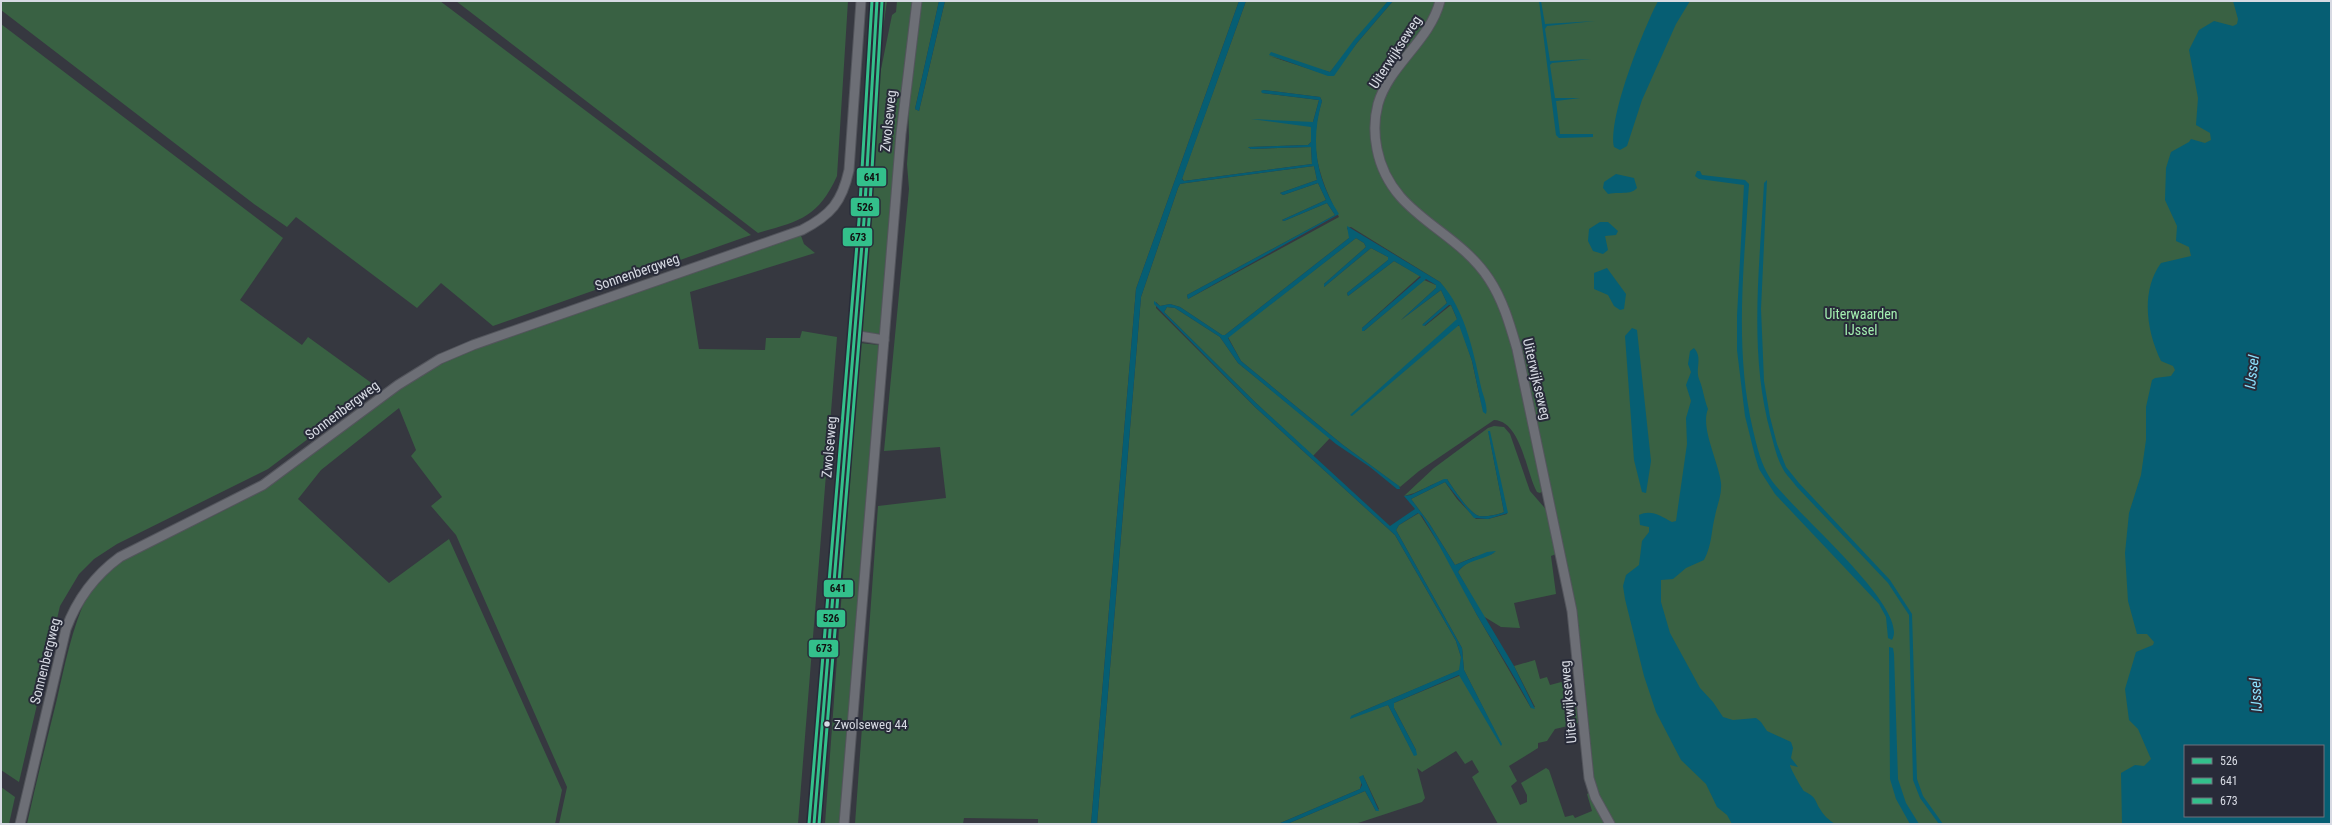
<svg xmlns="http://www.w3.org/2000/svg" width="2332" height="825" font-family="'Roboto Condensed',sans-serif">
<rect width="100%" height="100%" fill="#363840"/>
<g fill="#396143">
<path d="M1 1H440L751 235 493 326 441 283 417 308 296 217 287 227 254 204 1 10Z"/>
<path d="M456 1H848L837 176C818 218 799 221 758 233Z"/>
<path d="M883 1H887L881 42H880Z"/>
<path d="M897 1H914L880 334 861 332 877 89 892 15 896 12Z"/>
<path d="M920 1H939L915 109 919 111 945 1H1239L1136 289 1091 824H1038V819L964 818 963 824H855L878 506 946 498 940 447 884 451 909 189 907 164 909 138 908 101Z"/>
<path d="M1246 1H1388L1330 72 1269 56 1331 76 1357 43 1393 1H1438L1434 12 1376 107 1382 171 1478 269 1495 297 1510 335 1544 490 1540 493 1537 492C1526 472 1521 421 1494 420L1419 471 1400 487 1343 445 1241 361 1228 337 1356 238 1364 243 1366 247 1324 284V287L1371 248 1388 257V260L1347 293 1348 296 1394 261 1420 276 1362 328 1364 331 1424 280 1436 285V288L1401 320 1441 290 1447 303 1423 324 1425 326 1451 305 1457 319 1458 326 1460 325 1472 361 1483 412C1474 366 1470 320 1440 282L1351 227 1347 228 1350 234 1349 238 1225 335H1222L1180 307 1170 304 1160 306 1156 302V308L1256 408 1395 535 1456 641 1461 657 1460 670 1351 716 1388 705 1414 755 1416 750 1394 708V703L1461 675 1502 745 1464 670 1462 648 1396 530 1399 525 1419 513 1449 560 1477 615 1531 708 1535 707 1514 666 1535 660 1540 679 1547 677 1550 685 1565 681C1567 695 1578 705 1580 719L1577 724 1555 729 1547 741 1538 743V748L1509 766 1517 781 1511 786 1520 805 1527 802V795L1521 783 1546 768 1549 770 1565 817 1573 815 1575 818 1592 811 1587 794 1590 792 1604 818V824H1498L1472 777 1479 772 1472 760 1465 764 1456 751 1422 772 1417 768 1425 798 1422 802 1355 824H1287L1365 791 1376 811 1379 809 1363 775 1360 789 1278 824H1097L1141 297 1178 188 1180 184 1186 183 1314 166 1317 180 1280 193 1283 195 1318 183 1326 200 1282 220 1284 221 1327 203 1335 215 1187 295 1188 299 1339 217C1318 176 1308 146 1322 101L1320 97 1263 90 1262 93 1319 100 1313 122 1309 124 1312 129 1311 142 1308 145 1248 147 1251 149 1311 147 1312 164 1184 181 1182 178Z"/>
<path d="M1444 1H2245L2158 824H1614L1602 805 1592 777 1582 678 1523 383 1497 294 1448 234 1394 187 1379 148V117L1385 95Z"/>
<path d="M1 24 283 238 240 300 302 345 308 337 377 387 268 469 117 544 94 559 79 574 60 606 19 782 1 770Z"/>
<path d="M800 233 804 244 815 253 690 292 699 349 765 350 766 338H800L802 331 837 337 798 824H559L567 787 456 535 431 506 442 497 411 456 416 450 399 408 321 470 298 499 389 583 449 539 562 790 555 824H27C36 782 47 740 57 699 65 664 72 628 87 596 106 555 174 536 211 517 304 473 374 394 467 351Z"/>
<path d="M1167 307 1175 308 1220 337 1238 363 1330 438 1313 456 1256 403 1164 312Z"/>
<path d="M860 343 879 345 840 824H825Z"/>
<path d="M1494 426 1504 427 1510 434 1530 491 1550 514 1556 554 1551 556 1556 594 1514 603 1520 628 1501 627 1483 616 1458 572C1465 561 1484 556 1496 553L1474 557 1455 565 1429 523 1411 499 1445 482 1457 499 1476 519H1488L1507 514 1488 430 1504 512C1497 515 1486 517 1479 516 1469 513 1453 488 1447 479 1432 483 1419 493 1404 496L1434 468 1488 428Z"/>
<path d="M1 787 15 797 9 824H1Z"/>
</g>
<g fill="#065e73" fill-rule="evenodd">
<path d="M939 1H945L944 5 919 111 915 109Z"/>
<path d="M1239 1H1246L1182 179 1184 181 1312 164 1311 147 1251 149 1248 147 1308 145 1311 142V127L1251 119 1313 122 1319 100 1262 93 1261 91 1263 90 1320 97 1322 101C1310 142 1316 179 1339 214L1188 299 1187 295 1335 215 1327 203 1284 221 1282 220 1326 200 1318 183 1283 195 1280 193 1317 180 1314 166 1186 183 1180 184 1178 188 1141 297 1097 824H1091L1136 289Z"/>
<path d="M1388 1H1393L1357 43 1334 76H1328L1269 55 1271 52 1330 72 1354 40Z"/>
<path d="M1539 1H1541L1545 24 1595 21 1547 26 1545 29 1550 61 1591 59 1552 63 1550 65 1555 98H1580L1556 101 1560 134H1593V137L1559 138 1556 135Z"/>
<path d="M1658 1H1690L1676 24 1642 100 1627 146 1620 150 1614 147C1608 117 1643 30 1658 1Z"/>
<path d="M2233 1H2331V824H2122L2121 773 2135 765 2144 766 2151 759 2138 729 2129 720 2125 689 2136 652 2153 645 2154 642 2147 634H2137L2128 601 2125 553 2129 513 2141 475 2146 440V407L2152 380 2155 378 2171 376 2175 370 2173 366 2161 361C2147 332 2140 292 2161 263L2191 256 2189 247 2176 241 2177 226 2165 200 2166 168 2171 152 2189 142 2191 139 2205 143 2211 140 2210 133 2196 125 2198 98 2189 50 2199 30 2214 21 2233 26 2237 24 2238 19ZM2185 746H2323V816H2185Z"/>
<path d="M1697 171H1700L1702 175 1745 180 1749 184C1744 266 1734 349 1753 430 1757 447 1761 464 1770 478 1789 508 1911 608 1892 640L1888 638 1886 617 1879 604 1775 494 1759 469 1755 456 1745 416 1737 350V316L1744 185 1699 179 1695 176Z"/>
<path d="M1616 174 1634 178 1637 188C1630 196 1618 191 1608 194L1603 188 1604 182Z"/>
<path d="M1767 180 1761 309 1764 381 1770 417 1777 444 1786 467 1799 483 1890 580 1912 614 1917 779 1923 796 1943 824H1939L1920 798 1913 780 1909 615 1888 583 1796 486C1792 480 1786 475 1783 469 1777 459 1774 445 1771 434 1748 353 1760 265 1764 183Z"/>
<path d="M1600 222H1608L1618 231 1616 235 1605 236 1608 250 1603 254 1593 251 1588 241 1589 229Z"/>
<path d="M1347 226 1440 282C1466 310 1474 355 1482 391 1484 397 1488 408 1486 414L1483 412 1472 361 1459 325 1352 416 1350 415 1457 319 1451 305H1449L1424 326 1422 325 1447 303 1441 290 1401 320 1436 288V285L1426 279 1364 331H1362V328L1421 277 1394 261 1348 296 1347 293 1388 260V257L1371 248 1324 287V284L1366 247 1364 243 1356 238 1228 338 1241 361 1343 445 1399 486 1400 489H1397L1370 467 1336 444 1238 363 1220 337 1175 308 1167 307 1164 312 1256 403 1390 526 1415 509 1404 496 1411 495 1444 479H1447C1453 488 1469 513 1479 516 1486 517 1497 515 1504 512L1488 431H1490L1508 513 1488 519 1474 518 1445 482 1411 499 1429 523 1455 565 1487 552 1496 551C1487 560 1466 559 1458 572L1514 666 1535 709 1531 708C1515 676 1495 646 1477 615 1458 582 1442 548 1422 516L1418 513 1399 525 1396 530 1462 648 1464 670 1502 744 1501 746 1459 675 1394 703V708L1416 750 1417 755 1414 756 1388 705 1350 719 1351 716 1459 670 1461 657 1456 641 1395 535 1256 408 1154 304V301L1160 306 1170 304 1180 307 1222 335H1225L1349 238Z"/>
<path d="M1607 268 1626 294 1624 309 1620 310 1614 306 1608 295 1594 289V273Z"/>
<path d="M1632 328 1637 330 1651 461 1646 493 1642 492 1634 460 1625 336Z"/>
<path d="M1694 348C1703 358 1695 368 1699 379 1703 388 1704 399 1708 409 1700 428 1719 463 1721 483 1722 495 1717 505 1715 516 1711 532 1712 545 1704 560L1686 568 1673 579 1661 580V602L1670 633 1700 688 1713 702 1723 717 1733 720 1756 718 1761 722 1767 731 1791 742 1793 748 1791 758 1798 767 1790 765C1790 768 1802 789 1804 791 1807 793 1810 794 1812 796 1816 799 1817 805 1820 809 1824 816 1829 820 1835 824H1732L1727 815 1717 807 1706 784 1681 760 1656 712 1644 676 1625 599 1623 586 1626 575 1639 565 1642 541 1649 532V527L1640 525 1639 515C1651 509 1661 516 1672 522L1676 521 1687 444 1686 418 1691 401 1686 385 1691 372 1688 364 1690 351Z"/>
<path d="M1889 647 1893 648 1894 654 1898 779 1906 803 1919 824H1910L1896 799 1890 779Z"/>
<path d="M1363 775 1379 811H1376L1365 791 1287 824H1278L1360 789 1362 785 1359 777Z"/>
</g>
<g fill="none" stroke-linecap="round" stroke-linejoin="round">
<defs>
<g id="minor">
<path d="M1440 1C1430 41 1389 65 1378 104 1374 119 1374 134 1377 149 1390 216 1455 227 1489 279 1503 300 1510 325 1517 349L1572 611 1589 778 1595 797 1610 824"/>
<path d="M853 335 884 340"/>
<path d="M20 824 66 629C77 599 94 576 120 557L263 485 398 385 440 359 473 345 802 230C831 215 842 202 849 170L861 1"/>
<path d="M844 824 901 134 917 1"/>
</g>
<path id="major" d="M814 824 864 220 877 1"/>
</defs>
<use href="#minor" stroke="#53555c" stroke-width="11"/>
<use href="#major" stroke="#53555c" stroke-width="14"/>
<use href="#minor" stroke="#6d6f76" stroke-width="9"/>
<use href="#major" stroke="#726c75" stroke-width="12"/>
<defs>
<path id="bus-1" d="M814 824 864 220 877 1"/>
<path id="bus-2" d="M819 824 869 220 882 1"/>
<path id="bus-3" d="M809 824 859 220 872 1"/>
</defs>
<use href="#bus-1" stroke="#282b39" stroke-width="6"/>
<use href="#bus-2" stroke="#282b39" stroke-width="6"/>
<use href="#bus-3" stroke="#282b39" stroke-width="6"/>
<use href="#bus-1" stroke="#33c08b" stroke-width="3"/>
<use href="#bus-2" stroke="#33c08b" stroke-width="3"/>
<use href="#bus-3" stroke="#33c08b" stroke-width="3"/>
</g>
<circle fill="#d7dae3" stroke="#282b39" stroke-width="1.5" cx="827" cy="724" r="3.5"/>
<g text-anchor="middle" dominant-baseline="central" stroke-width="4" stroke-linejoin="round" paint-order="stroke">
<g font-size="13" fill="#d7dae3" stroke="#282b39" text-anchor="start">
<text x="834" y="724">Zwolseweg 44</text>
</g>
<g font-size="14" fill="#d7dae3" stroke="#282b39">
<text transform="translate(1395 52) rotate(-57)">Uiterwijkseweg</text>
<text transform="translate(888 121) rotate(-84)">Zwolseweg</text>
<text transform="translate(637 272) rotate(-19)">Sonnenbergweg</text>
<text transform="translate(1537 379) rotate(77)">Uiterwijkseweg</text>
<text transform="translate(342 410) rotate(-37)">Sonnenbergweg</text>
<text transform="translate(829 447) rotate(-85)">Zwolseweg</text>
<text transform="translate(45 661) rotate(-76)">Sonnenbergweg</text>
<text transform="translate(1568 702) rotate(-95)">Uiterwijkseweg</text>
</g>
<g font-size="14" fill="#a3efb0" stroke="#282b39">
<text x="1861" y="314">Uiterwaarden<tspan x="1861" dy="16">IJssel</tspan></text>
</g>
<g font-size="15" font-style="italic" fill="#8de2fe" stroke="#282b39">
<text transform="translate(2252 372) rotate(-83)">IJssel</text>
<text transform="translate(2256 695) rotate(-93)">IJssel</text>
</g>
</g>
<g stroke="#282b39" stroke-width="1.5">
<rect x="856" y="167" width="31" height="20" rx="4" fill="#33c08b"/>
<rect x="850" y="197" width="30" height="20" rx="4" fill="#33c08b"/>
<rect x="842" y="227" width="31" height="20" rx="4" fill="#33c08b"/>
<rect x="823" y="579" width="31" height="19" rx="4" fill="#33c08b"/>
<rect x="816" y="609" width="30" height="19" rx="4" fill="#33c08b"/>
<rect x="808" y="639" width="31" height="19" rx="4" fill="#33c08b"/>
</g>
<g font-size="11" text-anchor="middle" font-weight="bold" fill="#111">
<text x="872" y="181">641</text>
<text x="865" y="211">526</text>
<text x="858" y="241">673</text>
<text x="838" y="592">641</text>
<text x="831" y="622">526</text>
<text x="824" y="652">673</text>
</g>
<rect width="2332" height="825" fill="none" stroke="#d7dae3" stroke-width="4"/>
<rect x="2184" y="745" width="140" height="72" fill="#282b39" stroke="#6e717d"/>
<rect x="2192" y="758" width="20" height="6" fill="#33c08b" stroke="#6e717d"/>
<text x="2220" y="765" font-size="12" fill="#d7dae3">526</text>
<rect x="2192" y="778" width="20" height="6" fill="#33c08b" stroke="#6e717d"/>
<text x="2220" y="785" font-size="12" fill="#d7dae3">641</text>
<rect x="2192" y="798" width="20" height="6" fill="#33c08b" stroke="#6e717d"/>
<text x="2220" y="805" font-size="12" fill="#d7dae3">673</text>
</svg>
